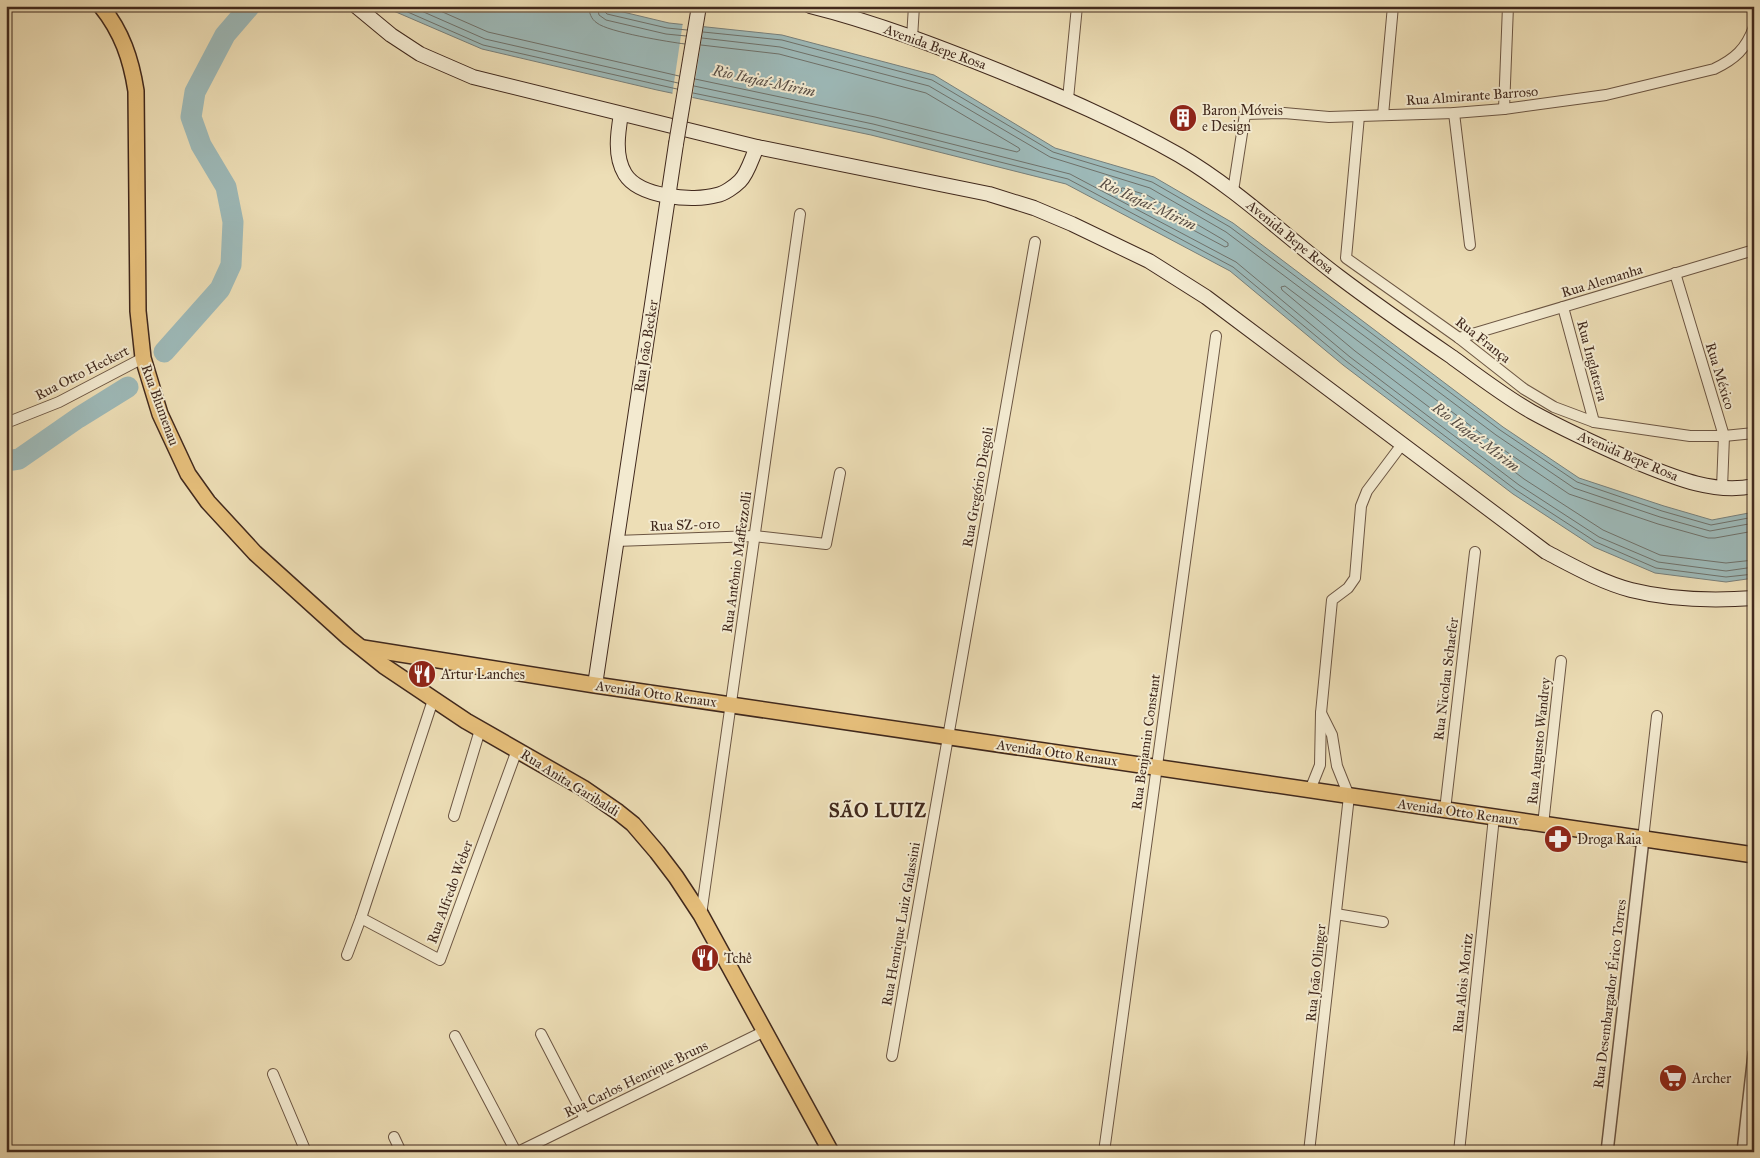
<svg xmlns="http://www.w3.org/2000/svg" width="1760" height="1158" font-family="'IM FELL Great Primer',serif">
<rect width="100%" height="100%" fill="#eddeb6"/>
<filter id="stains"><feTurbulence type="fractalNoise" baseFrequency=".004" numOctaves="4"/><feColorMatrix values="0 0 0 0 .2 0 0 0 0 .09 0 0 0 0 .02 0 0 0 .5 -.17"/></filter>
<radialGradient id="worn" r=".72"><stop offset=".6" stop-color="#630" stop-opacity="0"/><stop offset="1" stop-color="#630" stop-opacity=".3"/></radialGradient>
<path fill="#9db9b8" stroke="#787f7a" d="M382 6H598L669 23 782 35 934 75 1055 148 1154 177 1233 223 1503 427 1579 478 1664 506 1712 520 1754 512V578L1726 582 1655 573 1594 547 1513 494 1343 365 1230 271 1066 184 871 135 657 90 482 49Z"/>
<path fill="#eddeb6" d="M683 22 704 24 692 100 672 96Z"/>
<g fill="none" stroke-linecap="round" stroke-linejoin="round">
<g stroke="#6f716a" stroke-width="1">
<path d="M394 6 483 45 677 89"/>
<path d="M410 6 485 39 678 83"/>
<path d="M429 6 488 32 679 76"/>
<path d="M589 6C589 13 591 19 597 23 608 32 669 42 685 44"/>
<path d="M597 6 599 15 606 20 666 34 686 36"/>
<path d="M603 6 604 11 607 14 667 28 687 30"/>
<path d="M703 32 782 40 932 80 1053 152 1152 182 1230 227 1500 430 1577 482 1662 511 1711 525 1754 517"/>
<path d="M702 38 780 47 929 86 1050 157 1150 188 1226 232 1496 435 1574 488 1660 517 1710 531 1754 523"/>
<path d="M695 79 875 117 1017 152 1020 150 1019 148 926 93 779 54 701 45"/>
<path d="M694 86 873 124 1070 174 1236 262 1350 357 1519 485 1599 537 1658 562 1726 571 1754 567"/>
<path d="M693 93 872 130 1068 179 1233 267 1346 361 1516 490 1596 542 1656 568 1726 577 1754 574"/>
<path d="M1123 188 1147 195 1222 239 1228 243V246L1225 247 1122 192 1121 189Z"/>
<path d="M1754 531 1715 538H1708L1658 524 1569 494 1492 442 1285 286 1281 287 1282 290 1355 351 1524 479 1603 530 1660 555 1726 563 1754 560"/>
</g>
<g stroke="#9db9b8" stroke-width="21">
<path d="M164 352 220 289 231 265 233 222 226 187 201 145 191 117 195 92 225 35 250 6"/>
<path d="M6 461 19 459 78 418 128 387"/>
</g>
<defs>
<g id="minor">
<path d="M912 38 914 6"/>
<path d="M1068 99 1077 6"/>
<path d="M1504 109 1508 6"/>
<path d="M1454 113 1470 245"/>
<path d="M1383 115 1393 6"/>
<path d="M1359 116 1346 258 1459 338 1524 389 1554 407 1594 422 1690 436H1724L1754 433"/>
<path d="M1233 191 1245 114 1284 113 1329 117 1454 113 1504 109 1606 95 1714 69C1735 59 1746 49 1754 27"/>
<path d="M1675 273 1724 436 1722 488"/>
<path d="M1563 307 1594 422"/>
<path d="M1459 338 1754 250"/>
<path d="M6 423 59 402 143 358"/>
<path d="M616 541 754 536 826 544 840 473"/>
<path d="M1310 790 1320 765 1321 713 1332 600 1348 588 1355 578 1361 506 1367 491 1403 443"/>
<path d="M1445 810 1475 552"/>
<path d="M454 816 480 730"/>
<path d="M1543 825 1561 661"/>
<path d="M1643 839 1657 716"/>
<path d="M1336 914 1383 922"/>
<path d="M701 915 800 214"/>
<path d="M361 918 440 960 517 750"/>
<path d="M347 955 361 918 433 700"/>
<path d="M541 1034 585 1119"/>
<path d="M455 1036 516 1152"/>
<path d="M892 1056 1035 242"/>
<path d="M273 1074 306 1152"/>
<path d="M394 1137 401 1152"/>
<path d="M518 1152 765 1031"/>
<path d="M1104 1152 1216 336"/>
<path d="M1309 1152 1349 796 1337 766 1332 735 1321 713"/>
<path d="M1459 1152 1494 817"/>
</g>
<g id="tertiary">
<path d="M1607 1152 1643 839"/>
<path d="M1743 1152 1754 1054"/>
</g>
<g id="secondary">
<path d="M356 6 391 35 420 54 473 77 757 147 989 194 1034 208 1072 224 1149 261 1206 297 1546 552C1573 566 1601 582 1631 590 1671 600 1713 601 1754 598"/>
<path d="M810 6C874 22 937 46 999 71 1060 96 1121 122 1179 155 1237 189 1285 236 1338 276 1375 304 1414 331 1452 357 1478 376 1504 396 1532 412 1565 430 1600 446 1634 461 1671 476 1713 495 1754 486"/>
<path d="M621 114C618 132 614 156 625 174 639 197 693 202 717 195 724 194 735 186 740 181 748 173 752 157 757 147"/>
<path d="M595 685 676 144"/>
</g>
<g id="primary">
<path d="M101 6C122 32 131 59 136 91L138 311 143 358 160 414 188 474 208 502 255 553 349 638 384 666 466 721 583 788 618 812 633 824 657 852 676 877 701 915 831 1152"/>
<path d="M363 648 595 685 1754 855"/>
</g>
</defs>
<use href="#minor" stroke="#6c5643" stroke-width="12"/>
<use href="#tertiary" stroke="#6c5643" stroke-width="14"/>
<use href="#secondary" stroke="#41291d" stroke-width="16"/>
<use href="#primary" stroke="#41291d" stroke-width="18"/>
<use href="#minor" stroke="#f3ead0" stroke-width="10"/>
<use href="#tertiary" stroke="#f3ead0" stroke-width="11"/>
<use href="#secondary" stroke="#f3ead0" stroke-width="14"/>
<use href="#primary" stroke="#e6bf7b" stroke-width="15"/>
<defs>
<path id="secondary-bridge" d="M676 144 699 6"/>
</defs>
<use href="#secondary-bridge" stroke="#41291d" stroke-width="16" stroke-linecap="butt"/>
<use href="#secondary-bridge" stroke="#f3ead0" stroke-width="14"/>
</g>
<defs>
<symbol id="building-disc" viewBox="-11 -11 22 22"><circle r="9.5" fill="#8f2418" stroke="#f3ead0"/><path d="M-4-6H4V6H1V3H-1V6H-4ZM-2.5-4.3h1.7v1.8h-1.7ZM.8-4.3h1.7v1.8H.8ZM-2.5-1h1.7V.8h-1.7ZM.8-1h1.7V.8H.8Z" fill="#fff"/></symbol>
<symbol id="restaurant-disc" viewBox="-11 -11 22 22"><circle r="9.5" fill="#8f2418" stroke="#f3ead0"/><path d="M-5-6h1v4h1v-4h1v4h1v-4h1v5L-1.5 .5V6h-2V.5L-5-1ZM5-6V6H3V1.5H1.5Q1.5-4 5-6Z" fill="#fff"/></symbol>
<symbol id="pharmacy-disc" viewBox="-11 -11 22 22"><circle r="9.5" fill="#8f2418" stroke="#f3ead0"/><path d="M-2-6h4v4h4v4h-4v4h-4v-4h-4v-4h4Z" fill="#fff"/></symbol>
<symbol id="supermarket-disc" viewBox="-11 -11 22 22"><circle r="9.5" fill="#8f2418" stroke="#f3ead0"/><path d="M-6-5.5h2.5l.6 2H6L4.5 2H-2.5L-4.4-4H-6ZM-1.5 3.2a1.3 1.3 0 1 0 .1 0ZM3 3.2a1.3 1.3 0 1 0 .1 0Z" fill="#fff"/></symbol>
</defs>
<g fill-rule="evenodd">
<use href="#building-disc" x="1167" y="102" width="32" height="32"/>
<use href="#restaurant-disc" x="406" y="658" width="32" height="32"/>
<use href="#pharmacy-disc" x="1542" y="823" width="32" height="32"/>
<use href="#restaurant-disc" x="689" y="942" width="32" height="32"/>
<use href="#supermarket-disc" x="1657" y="1062" width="32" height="32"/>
</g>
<g text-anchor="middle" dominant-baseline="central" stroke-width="4" stroke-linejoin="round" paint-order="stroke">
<g font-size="14" fill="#41291d" stroke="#f3ead0">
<text transform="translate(935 47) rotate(20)">Avenida Bepe Rosa</text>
<text transform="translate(1472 96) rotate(-4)">Rua Almirante Barroso</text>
<text transform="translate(1290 237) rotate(39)">Avenida Bepe Rosa</text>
<text transform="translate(1602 281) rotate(-17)">Rua Alemanha</text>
<text transform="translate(1483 340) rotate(38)">Rua França</text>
<text transform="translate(646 346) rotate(-81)">Rua João Becker</text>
<text transform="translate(1592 361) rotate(75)">Rua Inglaterra</text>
<text transform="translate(82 373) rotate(-27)">Rua Otto Heckert</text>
<text transform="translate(1720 376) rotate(73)">Rua México</text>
<text transform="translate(160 405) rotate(70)">Rua Blumenau</text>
<text transform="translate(1628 456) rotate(23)">Avenida Bepe Rosa</text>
<text transform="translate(978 487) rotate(-80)">Rua Gregório Diegoli</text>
<text transform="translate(685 525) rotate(-2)">Rua SZ-010</text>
<text transform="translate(737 562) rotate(-82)">Rua Antônio Maffezzolli</text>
<text transform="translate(1446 679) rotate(-83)">Rua Nicolau Schaefer</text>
<text transform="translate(656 694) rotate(8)">Avenida Otto Renaux</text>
<text transform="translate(1539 741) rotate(-84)">Rua Augusto Wandrey</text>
<text transform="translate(1146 742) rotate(-82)">Rua Benjamin Constant</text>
<text transform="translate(1057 753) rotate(8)">Avenida Otto Renaux</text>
<text transform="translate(570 783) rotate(32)">Rua Anita Garibaldi</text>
<text transform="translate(1458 812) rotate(8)">Avenida Otto Renaux</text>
<text transform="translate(450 892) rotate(-70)">Rua Alfredo Weber</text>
<text transform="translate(901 924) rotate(-80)">Rua Henrique Luiz Galassini</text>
<text transform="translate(1316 973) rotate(-84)">Rua João Olinger</text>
<text transform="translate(1463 983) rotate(-84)">Rua Alois Moritz</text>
<text transform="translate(1610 994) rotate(-83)">Rua Desembargador Érico Torres</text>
<text transform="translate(636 1079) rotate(-26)">Rua Carlos Henrique Bruns</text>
</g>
<g font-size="14" fill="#41291d" stroke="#f3ead0" text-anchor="start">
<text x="1202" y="110">Baron Móveis<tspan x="1202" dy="16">e Design</tspan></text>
<text x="441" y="674">Artur Lanches</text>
<text x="1577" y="839">Droga Raia</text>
<text x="724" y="958">Tchê</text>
<text x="1692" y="1078">Archer</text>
</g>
<g font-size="15" font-style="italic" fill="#584d44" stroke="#f3ead0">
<text transform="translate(764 81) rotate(12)">Rio Itajaí-Mirim</text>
<text transform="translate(1148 204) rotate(25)">Rio Itajaí-Mirim</text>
<text transform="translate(1476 437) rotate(37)">Rio Itajaí-Mirim</text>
</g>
<g font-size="19" font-weight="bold" letter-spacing="1" fill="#41291d" stroke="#f3ead0">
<text x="878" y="810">SÃO LUIZ</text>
</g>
</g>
<rect width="1760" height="1158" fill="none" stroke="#eddeb6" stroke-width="25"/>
<rect x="8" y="8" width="1745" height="1143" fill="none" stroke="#41291d" stroke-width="2.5"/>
<rect x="12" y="12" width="1735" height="1133" fill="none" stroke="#41291d"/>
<rect width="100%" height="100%" filter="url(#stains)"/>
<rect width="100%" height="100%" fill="url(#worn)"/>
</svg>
